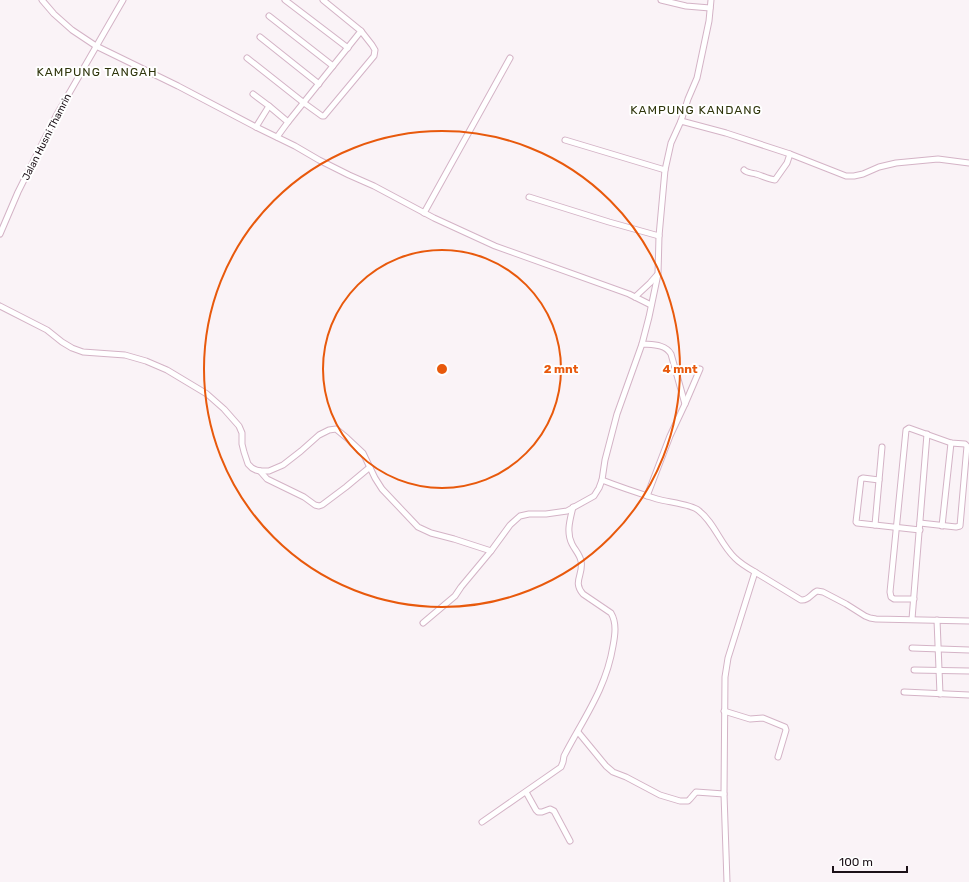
<svg xmlns="http://www.w3.org/2000/svg" width="969" height="882" font-family="Rubik,sans-serif">
<rect width="100%" height="100%" fill="#faf3f7"/>
<g fill="none" stroke-linecap="round" stroke-linejoin="round">
<defs>
<g id="minor">
<path d="M42 0 54 14 72 30 96 46 178 86 256 127 295 146 319 160 349 175 374 186 434 218 495 246 629 294 651 305"/>
<path d="M285 0 348 48"/>
<path d="M661 0 686 6 710 8"/>
<path d="M269 16 333 66"/>
<path d="M260 37 319 84"/>
<path d="M247 58 304 103 322 116H324L374 56 375 50 372 45 361 31"/>
<path d="M253 94 269 106 256 127"/>
<path d="M269 106 288 122 361 31 323 0"/>
<path d="M681 121 688 99 697 78 709 21 711 0"/>
<path d="M277 137 288 122"/>
<path d="M565 140 665 170"/>
<path d="M744 170C747 173 752 173 756 174 763 176 768 179 775 180L787 163 790 154"/>
<path d="M529 197 609 222 659 236"/>
<path d="M424 213 510 58"/>
<path d="M0 234 18 192 56 116 123 0"/>
<path d="M635 297 650 283 657 275"/>
<path d="M0 306 47 330 62 342 72 348 83 352 125 355 146 361 167 370 207 394 224 409 239 426 242 433V444L244 452 248 464 252 468 256 470 260 471H269L283 465 301 451 319 435 329 430 336 429 347 438 363 453 375 478 382 489 418 527 431 533 454 539 491 551 510 525 520 516 529 514H546L567 511 594 496 599 488 602 480C620 487 638 493 657 499 667 502 691 504 698 510 715 523 720 544 735 558 741 564 748 568 755 572"/>
<path d="M642 344C653 345 665 344 671 354L685 404 670 436 647 496"/>
<path d="M685 404 700 369"/>
<path d="M260 471 267 479 304 497 315 505 319 506 322 505 346 487 370 467"/>
<path d="M602 480 605 460 617 414 642 344 649 317 658 274 659 236 665 170 671 143 681 121 726 133 790 154 846 176H854L863 174 879 167 896 163 938 159 969 163"/>
<path d="M879 480 863 478 861 479 856 522 857 523 920 530"/>
<path d="M875 525 882 447"/>
<path d="M942 526 951 443"/>
<path d="M914 599H894L891 597 890 592 906 430 909 428 951 443 965 444 967 446 960 526 956 527 920 523"/>
<path d="M912 619 927 434"/>
<path d="M937 620 940 694"/>
<path d="M423 623 455 596 461 587 491 551"/>
<path d="M912 648 969 650"/>
<path d="M914 670 969 671"/>
<path d="M904 692 969 695"/>
<path d="M724 711 750 719 763 718 785 727 786 730 778 757"/>
<path d="M578 732 583 738 606 766 613 772 626 777 660 795 680 801H688L690 799 696 792 724 794"/>
<path d="M526 792 536 810 538 812H542L550 809 554 811 570 841"/>
<path d="M482 822 561 767 563 762 564 756C583 719 606 689 613 646 615 635 617 623 611 613L583 594C572 581 584 575 581 561 580 555 575 550 572 544 566 532 570 520 573 507"/>
<path d="M727 882 724 794 725 677 728 658 755 572 801 600C808 601 811 594 817 591L823 592 846 604 865 616 870 618 876 619 969 621"/>
</g>
</defs>
<use href="#minor" stroke="#d4b3c6" stroke-width="7"/>
<use href="#minor" stroke="#fff" stroke-width="5"/>
</g>
<g fill="none" stroke="#e8590c" stroke-width="2">
<circle cx="442" cy="369" r="119"/>
<circle cx="442" cy="369" r="238"/>
</g>
<g text-anchor="middle" dominant-baseline="central" stroke-width="4" stroke-linejoin="round" paint-order="stroke">
<g font-size="10" fill="#1c1118" stroke="#fff">
<text transform="translate(47 137) rotate(-63)">Jalan Husni Thamrin</text>
</g>
<g font-size="12" letter-spacing="1" fill="#2f350c" stroke="#fff">
<text x="97" y="72">KAMPUNG TANGAH</text>
<text x="696" y="110">KAMPUNG KANDANG</text>
</g>
</g>
<circle cx="442" cy="369" r="6" fill="#e8590c" stroke="#fff" stroke-width="2"/>
<g font-size="12" text-anchor="middle" font-weight="bold" fill="#e8590c" stroke="#fff" stroke-width="4" stroke-linejoin="round" paint-order="stroke">
<text x="561" y="373">2 mnt</text>
<text x="680" y="373">4 mnt</text>
</g>
<path d="M833 866v6h74v-6" fill="none" stroke="#1c1118" stroke-width="2"/>
<text x="839" y="866" font-size="12" fill="#1c1118" stroke="#ffffff" stroke-width="3" paint-order="stroke">100 m</text>
</svg>
